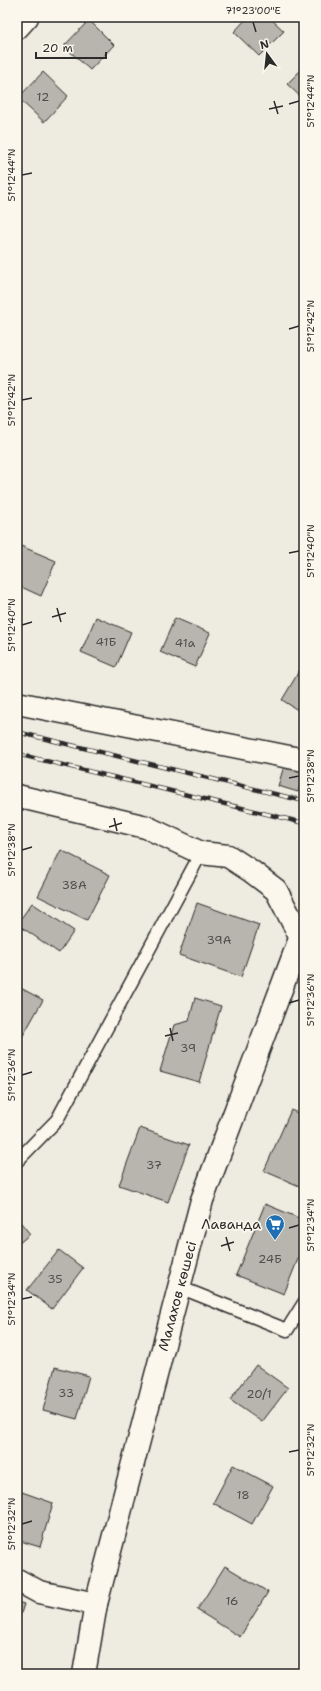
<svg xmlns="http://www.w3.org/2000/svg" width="321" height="1691" font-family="'Shantell Sans',sans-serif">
<rect width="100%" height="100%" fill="#eeebe0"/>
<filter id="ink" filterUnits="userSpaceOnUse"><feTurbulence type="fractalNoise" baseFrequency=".025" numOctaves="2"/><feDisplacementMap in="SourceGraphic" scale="8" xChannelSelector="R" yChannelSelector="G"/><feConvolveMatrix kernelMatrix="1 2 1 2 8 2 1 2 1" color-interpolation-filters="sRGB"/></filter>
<g filter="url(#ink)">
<g fill="#b8b5ae" stroke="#2b2b2b">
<path d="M248 17H269L284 31 259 56 234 32Z"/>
<path d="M89 20 114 45 90 70 64 46Z"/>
<path d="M304 67V100L287 84Z"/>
<path d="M43 72 68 96 44 122 18 98Z"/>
<path d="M21 546 56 561 41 596 17 585V555Z"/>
<path d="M96 617 131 632 116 667 81 652Z"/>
<path d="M175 618 210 633 195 667 160 652Z"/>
<path d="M304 663V714L282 700Z"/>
<path d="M284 766 304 772 298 792 278 786Z"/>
<path d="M61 850 110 875 87 920 38 896Z"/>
<path d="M32 903 74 931 59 953 17 924Z"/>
<path d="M197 903 259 925 241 977 179 955Z"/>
<path d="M17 986 43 1000 21 1039 17 1037Z"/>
<path d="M195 998 221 1006 199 1082 160 1071 174 1025 189 1021Z"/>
<path d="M291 1110 304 1116V1188L264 1171Z"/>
<path d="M140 1128 189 1145 168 1202 119 1185Z"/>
<path d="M265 1204 304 1220V1244L284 1294 236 1275Z"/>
<path d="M17 1218 30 1234 17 1245Z"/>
<path d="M59 1250 83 1268 52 1309 27 1290Z"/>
<path d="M256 1365 288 1388 262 1422 230 1400Z"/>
<path d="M55 1367 89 1376 77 1419 43 1410Z"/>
<path d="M233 1465 273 1486 252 1524 213 1503Z"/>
<path d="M22 1492 53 1503 40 1547 17 1540V1507Z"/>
<path d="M225 1566 268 1592 240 1637 197 1610Z"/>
<path d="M17 1602 24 1604 17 1626Z"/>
</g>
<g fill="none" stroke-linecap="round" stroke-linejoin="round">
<defs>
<g id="lane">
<path d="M17 1161 57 1120 201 853"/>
<path d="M179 1287 287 1330 304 1303"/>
</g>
<g id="street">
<path d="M17 28 27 17"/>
<path d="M17 703 304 760"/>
<path d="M17 796 146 827 201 853 228 856 251 871 276 890 301 938"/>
<path d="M17 1580 39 1592 96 1604"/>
</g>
<path id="secondary" d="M84 1674 96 1604 202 1200 304 928"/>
</defs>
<use href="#lane" stroke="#2b2b2b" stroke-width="15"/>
<use href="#street" stroke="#2b2b2b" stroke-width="25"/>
<use href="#secondary" stroke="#2b2b2b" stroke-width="25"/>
<use href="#lane" stroke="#fbf7ec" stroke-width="12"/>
<use href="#street" stroke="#fbf7ec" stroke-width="22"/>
<use href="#secondary" stroke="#fbf7ec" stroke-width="22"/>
<defs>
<g id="rail">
<path d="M17 732 304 801"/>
<path d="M17 754 304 823"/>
</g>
</defs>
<use href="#rail" stroke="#2b2b2b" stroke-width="4.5"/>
<use href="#rail" stroke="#fbf7ec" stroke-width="3" stroke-dasharray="9" stroke-linecap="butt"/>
</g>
</g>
<path fill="none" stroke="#2b2b2b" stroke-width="1.5" d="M253 22 256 32M274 101 278 114M289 104 299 101M269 109 283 106M22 175 32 173M289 329 299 326M22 400 32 398M289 553 299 551M57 608 61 622M52 617 66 613M22 625 32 622M289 778 299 776M114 818 117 831M109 827 122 823M22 850 32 847M289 1003 299 1000M170 1028 173 1041M165 1036 178 1033M22 1075 32 1072M289 1228 299 1225M226 1237 230 1251M221 1246 234 1242M22 1299 32 1297M289 1452 299 1450M22 1524 32 1521"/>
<defs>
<symbol id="supermarket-pin" viewBox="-11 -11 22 30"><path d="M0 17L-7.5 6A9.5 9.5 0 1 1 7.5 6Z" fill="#1f6fb2" stroke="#fbf7ec"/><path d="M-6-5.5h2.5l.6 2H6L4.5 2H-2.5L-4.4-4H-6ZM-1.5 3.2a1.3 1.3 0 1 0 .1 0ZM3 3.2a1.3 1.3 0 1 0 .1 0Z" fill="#fff"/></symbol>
</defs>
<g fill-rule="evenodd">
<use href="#supermarket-pin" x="264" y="1213" width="22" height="30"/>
</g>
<g text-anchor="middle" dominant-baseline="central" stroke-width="3.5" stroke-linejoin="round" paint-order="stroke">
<g font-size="12" fill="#4e4e4c">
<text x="43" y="97">12</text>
<text x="106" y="642">41Б</text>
<text x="185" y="643">41а</text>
<text x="74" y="885">38А</text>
<text x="219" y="940">39А</text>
<text x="188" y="1048">39</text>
<text x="154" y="1165">37</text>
<text x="270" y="1259">24Б</text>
<text x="55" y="1279">35</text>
<text x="66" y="1393">33</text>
<text x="259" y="1394">20/1</text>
<text x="243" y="1495">18</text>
<text x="232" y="1601">16</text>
</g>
<g font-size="14" fill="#2b2b2b" stroke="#fbf7ec" text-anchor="end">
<text x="261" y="1224">Лаванда</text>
</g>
<g font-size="14" fill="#2b2b2b" stroke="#fbf7ec">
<text transform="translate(177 1296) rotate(-75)">Малахов көшесі</text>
</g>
</g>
<rect width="321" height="1691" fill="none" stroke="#fbf7ec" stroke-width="44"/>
<g transform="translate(267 54) rotate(345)" stroke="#fbf7ec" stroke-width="3" paint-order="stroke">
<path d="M0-3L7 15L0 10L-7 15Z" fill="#2b2b2b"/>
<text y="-6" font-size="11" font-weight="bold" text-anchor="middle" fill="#2b2b2b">N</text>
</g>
<path d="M36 52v6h70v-6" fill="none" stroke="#2b2b2b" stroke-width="2"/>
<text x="42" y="52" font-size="12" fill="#2b2b2b" stroke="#fbf7ec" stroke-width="3" paint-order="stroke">20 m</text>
<rect x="22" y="22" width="277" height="1647" fill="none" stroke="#2b2b2b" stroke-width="1.5"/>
<g font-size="10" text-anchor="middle" fill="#2b2b2b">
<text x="253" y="14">71°23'00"E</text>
<text transform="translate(310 101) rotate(-90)" y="4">51°12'44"N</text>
<text transform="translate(11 175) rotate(-90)" y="4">51°12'44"N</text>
<text transform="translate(310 326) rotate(-90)" y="4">51°12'42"N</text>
<text transform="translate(11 400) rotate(-90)" y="4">51°12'42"N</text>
<text transform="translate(310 551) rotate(-90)" y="4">51°12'40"N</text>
<text transform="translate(11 625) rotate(-90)" y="4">51°12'40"N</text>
<text transform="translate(310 776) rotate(-90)" y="4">51°12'38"N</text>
<text transform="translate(11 850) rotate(-90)" y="4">51°12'38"N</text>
<text transform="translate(310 1000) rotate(-90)" y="4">51°12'36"N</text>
<text transform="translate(11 1075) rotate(-90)" y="4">51°12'36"N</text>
<text transform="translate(310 1225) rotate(-90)" y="4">51°12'34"N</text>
<text transform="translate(11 1299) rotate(-90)" y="4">51°12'34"N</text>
<text transform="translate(310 1450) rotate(-90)" y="4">51°12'32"N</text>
<text transform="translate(11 1524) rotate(-90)" y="4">51°12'32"N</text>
</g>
</svg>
